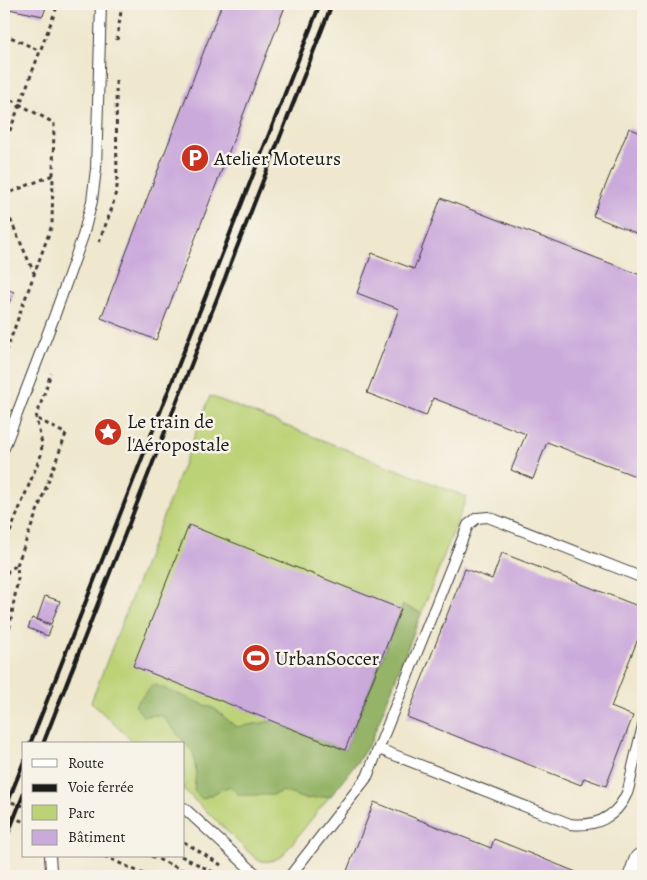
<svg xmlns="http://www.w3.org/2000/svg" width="647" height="880" font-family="Alegreya,serif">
<rect width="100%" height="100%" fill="#f7f3e8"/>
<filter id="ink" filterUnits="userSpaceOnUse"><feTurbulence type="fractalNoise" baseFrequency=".02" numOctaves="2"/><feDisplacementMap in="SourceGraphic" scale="10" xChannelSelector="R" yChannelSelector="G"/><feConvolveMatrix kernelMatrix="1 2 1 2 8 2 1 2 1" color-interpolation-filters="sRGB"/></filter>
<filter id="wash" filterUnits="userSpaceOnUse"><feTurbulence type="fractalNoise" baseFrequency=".0096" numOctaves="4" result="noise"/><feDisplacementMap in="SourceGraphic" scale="20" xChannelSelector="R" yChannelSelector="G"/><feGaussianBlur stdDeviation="1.12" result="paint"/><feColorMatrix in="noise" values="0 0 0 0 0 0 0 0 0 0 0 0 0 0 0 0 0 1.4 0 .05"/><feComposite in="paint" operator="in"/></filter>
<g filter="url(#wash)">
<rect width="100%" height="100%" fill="#efe7ce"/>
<path fill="#bcd276" stroke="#6c7749" d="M210 396 467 497 371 741 358 761 282 856C273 861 267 863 257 860L184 790V744H135L91 702Z"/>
<path fill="#95b467" stroke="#586842" d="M403 605 419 612 421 614 371 741 358 761 331 796 305 799 282 791 273 795H239L230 786 202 799 194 791 196 772 193 752 161 715 143 716 135 705 153 684 215 709 236 727 273 721 345 750Z"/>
<g id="blocks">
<g fill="#caa9db">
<path d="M4 4H47L43 16 4 8Z"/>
<path d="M222 4H286L156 340 101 318Z"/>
<path d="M629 128 643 134V236L593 216Z"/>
<path d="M441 198 643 276V479L547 442 533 479 511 470 526 434 433 398 426 416 367 393 399 309 357 293 372 253 414 269Z"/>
<path d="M4 288 14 292 6 310 4 309Z"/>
<path d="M189 525 401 609 345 750 133 666Z"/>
<path d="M502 553 643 608V626L611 707 633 716 606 786 584 778 581 785 407 717 465 569 492 579Z"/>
<path d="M45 596 60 601 51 624 37 619Z"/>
<path d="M32 618 52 626 48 636 28 628Z"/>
<path d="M374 802 491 848 494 839 581 874 580 876H345Z"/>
</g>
</g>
</g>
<g filter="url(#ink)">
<use href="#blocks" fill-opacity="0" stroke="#3c3a37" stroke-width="1"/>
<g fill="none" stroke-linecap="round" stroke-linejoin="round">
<defs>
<g id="lane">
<path d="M4 448 54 317 83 236 92 201 96 169 101 4"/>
<path d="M379 749 570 824C595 827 616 818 627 793 630 785 631 775 633 767 636 753 640 739 643 725"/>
<path d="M184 808 258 876"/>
<path d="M50 856 51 870 56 876"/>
<path d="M290 876 367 777 468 525 477 518 488 517 643 578"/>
</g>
<path id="secondary" d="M638 876 643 862"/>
</defs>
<use href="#lane" stroke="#3c3a37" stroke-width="12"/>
<use href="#secondary" stroke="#3c3a37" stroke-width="30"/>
<g stroke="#3c3a37" stroke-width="3" stroke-dasharray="4 4" stroke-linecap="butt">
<path d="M4 34 40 51"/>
<path d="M117 40 122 4"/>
<path d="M4 80 6 97 54 123 52 225 4 357"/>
<path d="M4 146 58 4"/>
<path d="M4 195 53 175"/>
<path d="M4 205 34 273"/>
<path d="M99 242 112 208 117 187 116 79"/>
<path d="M4 547 41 455 42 444 36 418 51 373"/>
<path d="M4 581 8 571 17 565"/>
<path d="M4 660 18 578 17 565 66 434 36 418"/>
<path d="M4 800 24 806"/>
<path d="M4 813 24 822"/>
<path d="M184 842 221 865"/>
<path d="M104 856 148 876"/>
<path d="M151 856 196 876"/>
<path d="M181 856 221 876"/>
</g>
<use href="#lane" stroke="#fff" stroke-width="10"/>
<use href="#secondary" stroke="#fff" stroke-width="28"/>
<g stroke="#1c1c1c" stroke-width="4">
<path d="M30 744 320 4"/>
<path d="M43 744 332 4"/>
<path d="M4 812 24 761"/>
<path d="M4 844 24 793"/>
</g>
</g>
</g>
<defs>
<symbol id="parking-disc" viewBox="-11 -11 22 22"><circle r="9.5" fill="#c8321e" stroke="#f7f3e8"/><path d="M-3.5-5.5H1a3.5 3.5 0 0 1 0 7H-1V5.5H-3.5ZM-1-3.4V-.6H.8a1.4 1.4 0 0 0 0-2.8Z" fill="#fff"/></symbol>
<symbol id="sight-disc" viewBox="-11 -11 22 22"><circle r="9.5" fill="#c8321e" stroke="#f7f3e8"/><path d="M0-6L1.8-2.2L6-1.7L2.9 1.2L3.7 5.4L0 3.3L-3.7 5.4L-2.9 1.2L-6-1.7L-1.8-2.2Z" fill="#fff"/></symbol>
<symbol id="stadium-disc" viewBox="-11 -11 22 22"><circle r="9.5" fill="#c8321e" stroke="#f7f3e8"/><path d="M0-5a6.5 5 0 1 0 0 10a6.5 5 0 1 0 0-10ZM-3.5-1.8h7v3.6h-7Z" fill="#fff"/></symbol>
</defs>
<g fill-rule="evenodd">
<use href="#parking-disc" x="179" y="142" width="32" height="32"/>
<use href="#sight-disc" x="92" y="416" width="32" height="32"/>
<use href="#stadium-disc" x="240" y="642" width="32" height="32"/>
</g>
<g text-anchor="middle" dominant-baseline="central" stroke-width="5" stroke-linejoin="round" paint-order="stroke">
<g font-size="20" fill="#1c1c1c" stroke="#f7f3e8" text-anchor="start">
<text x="214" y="158">Atelier Moteurs</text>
<text x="127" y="421">Le train de<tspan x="127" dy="23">l'Aéropostale</tspan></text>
<text x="275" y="658">UrbanSoccer</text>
</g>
</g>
<rect width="647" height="880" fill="none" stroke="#f7f3e8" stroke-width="20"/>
<rect x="22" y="742" width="162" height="115" fill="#f7f3e8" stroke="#9f9d96"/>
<rect x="32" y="759" width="25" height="8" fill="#ffffff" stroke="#9f9d96"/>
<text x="68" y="768" font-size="15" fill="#1c1c1c">Route</text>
<rect x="32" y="784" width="25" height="8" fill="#1c1c1c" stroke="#9f9d96"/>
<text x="68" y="792" font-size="15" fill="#1c1c1c">Voie ferrée</text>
<rect x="32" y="805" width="25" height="15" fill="#bcd276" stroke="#9f9d96"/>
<text x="68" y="818" font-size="15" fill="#1c1c1c">Parc</text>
<rect x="32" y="830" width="25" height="15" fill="#caa9db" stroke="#9f9d96"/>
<text x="68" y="842" font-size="15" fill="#1c1c1c">Bâtiment</text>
</svg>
